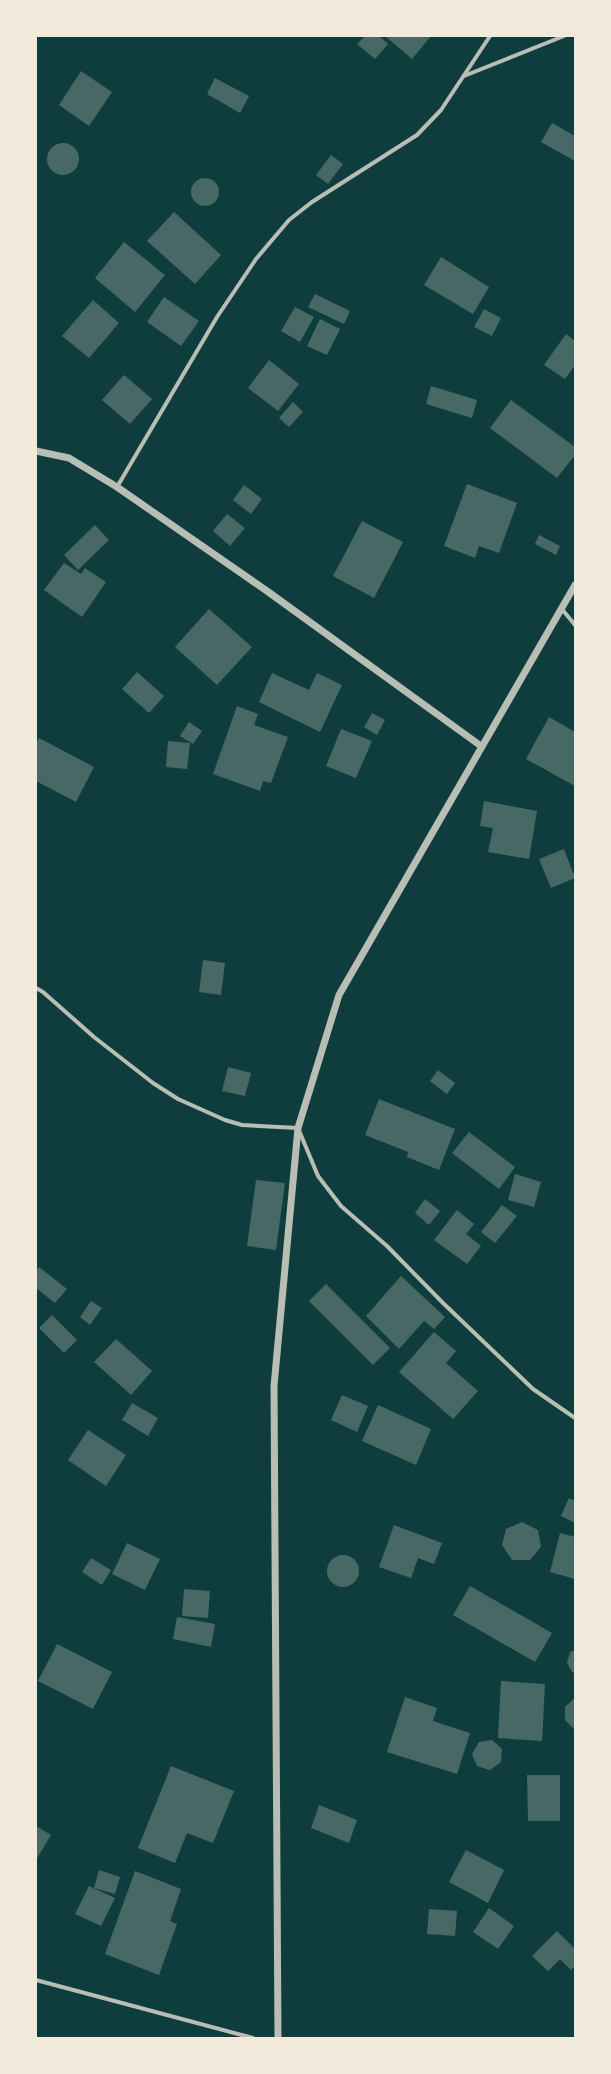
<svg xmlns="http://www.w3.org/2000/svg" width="611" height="2074" font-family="'Sofia Sans Condensed',sans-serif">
<rect width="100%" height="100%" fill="#0f3d3e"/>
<g fill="#486865">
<path d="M365 36H379L388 44 375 59 357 44Z"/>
<path d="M385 36H431L412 59Z"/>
<path d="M81 71 112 92 89 126 59 105Z"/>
<path d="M215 78 249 96 240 113 207 94Z"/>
<path d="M552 123 575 136V161L541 142Z"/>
<circle cx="63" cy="159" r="16"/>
<path d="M331 155 343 164 328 184 316 175Z"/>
<circle cx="205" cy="192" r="14"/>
<path d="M174 212 221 255 195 284 147 241Z"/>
<path d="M124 242 165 275 135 312 95 278Z"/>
<path d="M441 257 489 287 473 314 424 285Z"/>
<path d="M315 294 350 311 344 324 308 307Z"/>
<path d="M164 297 199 321 181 346 147 322Z"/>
<path d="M93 300 119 323 89 358 62 336Z"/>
<path d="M295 307 314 317 300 342 281 331Z"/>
<path d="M484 309 501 318 492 336 474 327Z"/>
<path d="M320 319 340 329 327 355 307 346Z"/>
<path d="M566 334 575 341V365L565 379 544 365Z"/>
<path d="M269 360 299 384 278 411 248 388Z"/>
<path d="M124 375 152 399 130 424 102 400Z"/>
<path d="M431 386 477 400 472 418 426 404Z"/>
<path d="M511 400 575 447V455L557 478 490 428Z"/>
<path d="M293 402 303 412 289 427 279 418Z"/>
<path d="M467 484 517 503 499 553 479 546 475 558 444 546Z"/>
<path d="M244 485 262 499 251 514 233 500Z"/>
<path d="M227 514 245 528 230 546 213 531Z"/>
<path d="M362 521 403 542 374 598 333 576Z"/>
<path d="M95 525 109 540 78 570 64 555Z"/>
<path d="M539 535 560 546 556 555 535 544Z"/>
<path d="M64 563 81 574 85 568 106 582 82 617 44 590Z"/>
<path d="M209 609 252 647 217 685 175 647Z"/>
<path d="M137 672 164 696 149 713 122 689Z"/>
<path d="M272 673 309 690 317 673 342 685 320 732 259 702Z"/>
<path d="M237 706 258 714 254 725 288 737 271 783 263 781 260 791 213 774Z"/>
<path d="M372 713 385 720 377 735 364 727Z"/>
<path d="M549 717 575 732V786L526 759Z"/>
<path d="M189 722 202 731 193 744 180 736Z"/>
<path d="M341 729 372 741 356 778 326 766Z"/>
<path d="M39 738 94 767 76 802 36 781V744Z"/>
<path d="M168 741 190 743 187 769 166 767Z"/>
<path d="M484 801 537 811 529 859 488 852 493 828 480 826Z"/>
<path d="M564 849 575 878 551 888 539 859Z"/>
<path d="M203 960 225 963 221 995 199 992Z"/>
<path d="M228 1067 251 1073 245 1096 222 1091Z"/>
<path d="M438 1070 455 1083 447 1094 430 1081Z"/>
<path d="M379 1099 455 1129 439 1170 407 1157 408 1152 365 1135Z"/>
<path d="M469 1132 515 1167 499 1189 452 1153Z"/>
<path d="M515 1174 541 1182 534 1207 508 1200Z"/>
<path d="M256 1180 285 1183 276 1250 247 1246Z"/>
<path d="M425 1199 440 1211 429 1225 415 1213Z"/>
<path d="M502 1205 517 1216 495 1243 481 1232Z"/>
<path d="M457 1210 474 1224 466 1234 481 1246 467 1264 434 1240Z"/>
<path d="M39 1267 67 1289 55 1303 36 1288V1271Z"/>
<path d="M401 1276 445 1317 434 1329 424 1321 399 1349 366 1316Z"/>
<path d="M326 1284 390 1348 373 1365 309 1301Z"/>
<path d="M91 1301 102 1308 90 1325 80 1317Z"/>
<path d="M52 1315 77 1340 64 1353 39 1328Z"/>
<path d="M434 1332 456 1351 446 1363 478 1391 453 1419 399 1372Z"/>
<path d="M116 1339 152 1371 131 1395 94 1362Z"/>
<path d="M342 1395 368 1406 357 1432 331 1420Z"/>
<path d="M132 1403 158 1418 148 1436 122 1420Z"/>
<path d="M378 1405 431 1429 416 1465 362 1441Z"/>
<path d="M88 1430 126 1455 106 1486 68 1460Z"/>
<path d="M569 1498 575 1501V1523L561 1516Z"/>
<path d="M522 1522 538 1530 541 1547 530 1560H512L502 1545 506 1529Z"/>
<path d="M394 1525 442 1543 434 1564 418 1558 411 1578 379 1567Z"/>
<path d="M560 1533 575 1537V1579L550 1572Z"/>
<path d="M127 1543 160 1559 145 1590 112 1574Z"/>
<circle cx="343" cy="1571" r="16"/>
<path d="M91 1558 111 1570 102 1585 82 1572Z"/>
<path d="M470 1586 552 1633 535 1662 453 1615Z"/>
<path d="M184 1589 210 1591 208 1618 182 1616Z"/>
<path d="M177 1617 215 1624 211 1647 173 1639Z"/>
<path d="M57 1644 112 1672 93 1709 38 1681Z"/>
<path d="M575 1650V1673L572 1672 567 1663 570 1652Z"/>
<path d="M501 1681 545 1684 542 1741 498 1738Z"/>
<path d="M405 1697 437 1708 433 1721 470 1733 457 1774 387 1752Z"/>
<path d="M575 1698V1730L565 1720V1707Z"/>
<path d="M492 1740 502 1749 501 1762 490 1770 477 1766 472 1754 479 1742Z"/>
<path d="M171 1766 234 1791 213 1843 187 1833 175 1863 138 1848Z"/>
<path d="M527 1775H560V1821H528Z"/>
<path d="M319 1805 357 1820 349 1843 311 1828Z"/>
<path d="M36 1826 51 1835 36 1860Z"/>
<path d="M466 1850 504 1870 488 1903 449 1882Z"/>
<path d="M99 1870 120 1877 115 1894 94 1888Z"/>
<path d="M135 1871 181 1889 170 1921 177 1924 159 1975 105 1954Z"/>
<path d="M89 1886 115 1898 101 1926 75 1914Z"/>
<path d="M489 1908 514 1926 498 1949 473 1932Z"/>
<path d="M429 1909 457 1911 455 1936 427 1934Z"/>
<path d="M557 1931 575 1949V1966L571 1970 560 1959 548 1971 532 1956Z"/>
</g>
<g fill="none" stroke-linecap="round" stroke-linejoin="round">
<g stroke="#b8beb3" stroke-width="4">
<path d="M464 76 564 36"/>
<path d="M117 487 217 317 256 259 289 220 312 202 417 135 441 110 490 36"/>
<path d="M561 608 575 625"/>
<path d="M36 988 43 992 94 1037 153 1083 178 1099 225 1120 242 1125 298 1128 318 1176 341 1206 387 1246 443 1303 533 1389 575 1418"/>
<path d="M36 1980 253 2038"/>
</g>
<g stroke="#b8beb3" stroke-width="7">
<path d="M36 451 69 458 117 487 267 591 481 746"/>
<path d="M278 2038 274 1386 298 1128 339 995 575 585"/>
</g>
</g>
<rect width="611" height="2074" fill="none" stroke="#f1e9da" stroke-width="74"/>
</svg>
